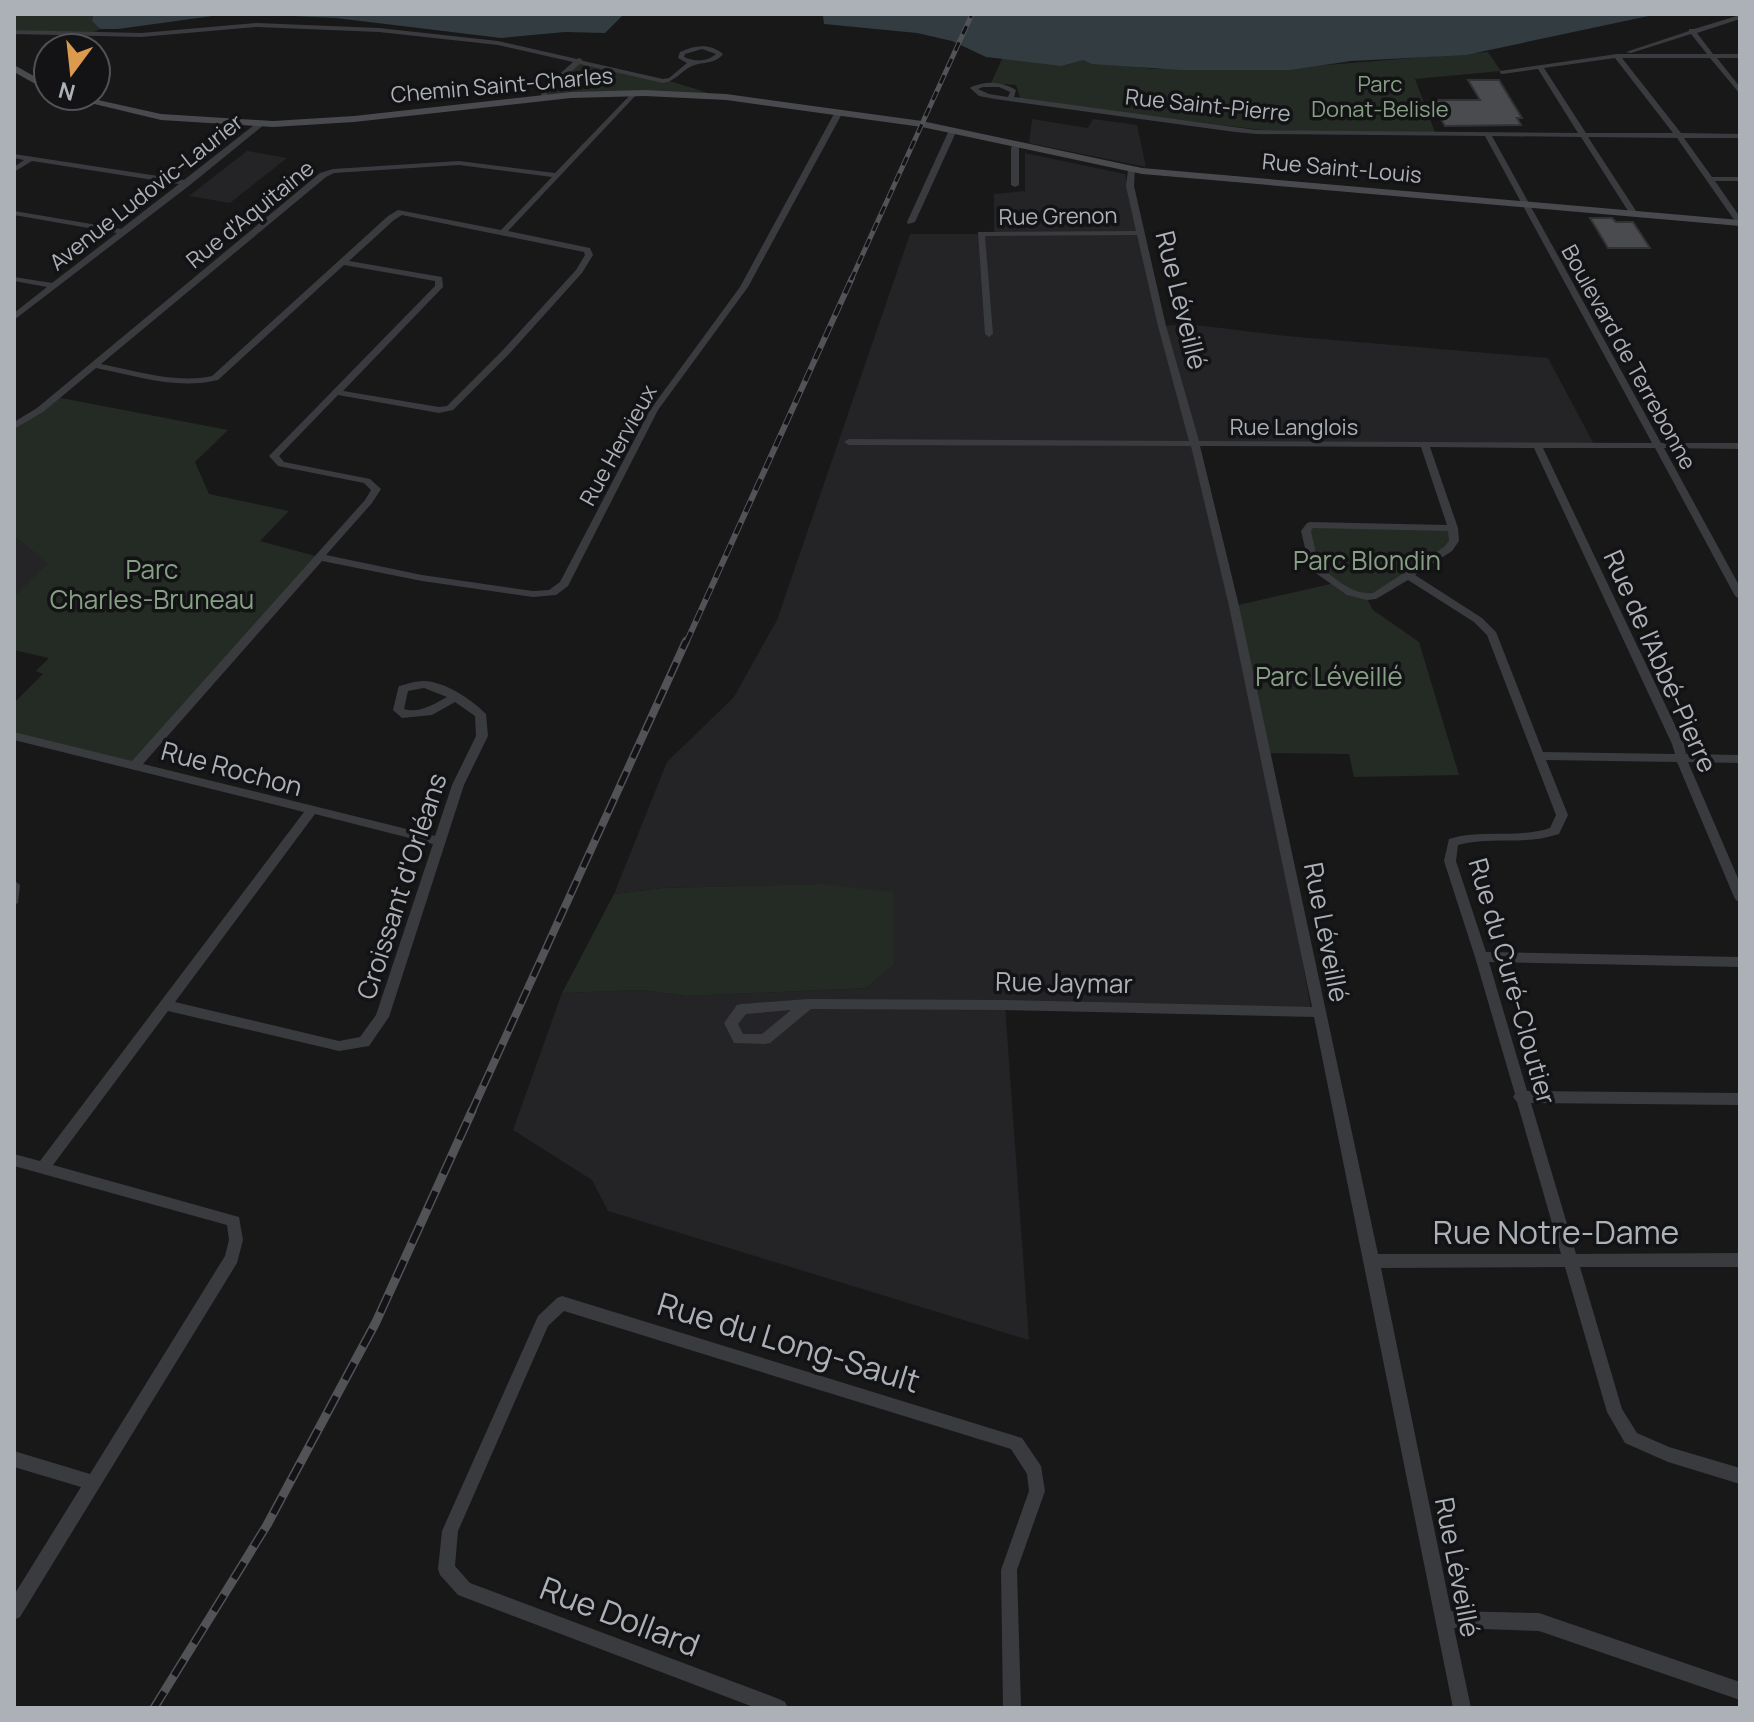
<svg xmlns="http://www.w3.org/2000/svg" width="1754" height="1722" font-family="Manrope,sans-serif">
<rect width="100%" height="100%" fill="#181819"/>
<g fill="#242426">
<path d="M1032 119 1088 128 1093 119 1137 125 1146 167 1029 143Z"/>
<path d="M247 151 287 158 230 203 189 196Z"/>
<path d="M1025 153 1125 174 1162 326 1188 324 1286 336 1548 358 1595 446 1196 445 1265 753 1312 1014 1005 1005 1029 1340 608 1211 592 1180 513 1130 562 993 641 990 687 996 866 988 893 966 820 884 663 888 614 894 667 762 734 697 777 620 910 234H994V194L1025 191Z"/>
<path d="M14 536 49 563 14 596Z"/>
</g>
<g fill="#242b24">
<path d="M14 14H93L92 21 100 29 92 33 14 30Z"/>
<path d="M1488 52 1501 71 1415 79 1436 135 1262 130 1021 100 1016 85 991 83 1003 57 1083 60 1153 69H1218L1301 67Z"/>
<path d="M580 60 670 81 724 98 668 94 544 97Z"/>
<path d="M56 397 228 430 195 462 209 494 289 511 260 541 319 557 135 765 14 736V703L43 674 36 671 49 658 14 650V596L48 563 14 536V426Z"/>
<path d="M1310 525 1453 528 1454 541 1367 599 1373 610 1419 642 1459 775 1354 777 1349 754 1265 753 1234 606 1335 583 1314 567Z"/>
<path d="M820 884 893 892V966L866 988 687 996 641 990 562 993 614 894 663 888Z"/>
</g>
<g fill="#333c41">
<path d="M93 14H227L118 29H100L92 21Z"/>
<path d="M251 14H624L605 33 565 32 501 38 336 18Z"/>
<path d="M818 14H1658L1466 55 1351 61 1290 70H1181L1092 64 1083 60 1061 66 986 57 952 41 917 33 824 24 823 16Z"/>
</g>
<g fill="#4a4b4e" stroke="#323235" stroke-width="2">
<path d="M1468 80H1499L1522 118H1517L1521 125 1445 126 1430 100H1480Z"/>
<path d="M1590 218H1612L1616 222H1633L1650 248H1608Z"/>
</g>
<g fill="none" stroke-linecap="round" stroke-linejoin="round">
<g fill="#393b3e" fill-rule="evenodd">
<path d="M1740 15V19L1697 33 1713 54H1740V58H1717L1740 87V94L1710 58H1622L1681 133 1740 134V138H1684L1712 177H1740V181H1715L1740 217V224H1737L1677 138 1588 137 1638 214 1634 216 1630 214 1581 137 1492 136 1661 443H1740V449L1664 448 1740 587V599L1735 596 1655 448H1543L1684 744 1686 754 1740 755V763L1688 762 1740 883V902L1736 900 1734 897 1677 762 1546 760 1568 815 1559 834C1523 846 1493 836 1458 845L1456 861 1486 952 1740 957V967L1489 962 1527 1091 1740 1093V1105L1531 1103 1576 1254 1740 1253V1267H1580L1622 1409 1637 1433 1669 1447 1740 1468V1484L1668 1462 1625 1443 1607 1412 1565 1267 1381 1268 1451 1611 1539 1613 1740 1682V1700L1539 1631 1454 1628 1471 1708H1453L1314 1017 1005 1010 811 1009 770 1043 765 1044 734 1043 724 1023 737 1005 742 1004 808 999 1005 1000 1312 1007 1229 606 1191 446 849 445 844 442 849 439 1189 441 1158 326 1137 235 985 236 993 334 989 337 985 334 978 232 1136 231 1126 186 1128 170 1135 168 1134 186 1166 326 1199 441 1652 443 1485 136 1256 134 1235 132 995 99 979 96 970 88 971 87C987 81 1001 81 1016 90L1014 97 1256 130 1578 133 1538 69 1502 74 1500 73V71L1617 54H1707L1691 34 1631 53 1626 52 1689 31V29H1694ZM1615 58 1673 133H1586L1544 68ZM983 87H999L1010 92 1008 97 989 94 978 89ZM1200 446 1421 447 1447 525 1310 522 1307 523 1301 531 1310 569 1347 595 1367 600 1376 599 1408 580 1474 622 1487 635 1556 815 1550 828C1517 839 1482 829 1449 839L1444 861 1475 957 1515 1094 1513 1097 1517 1102 1561 1254H1378L1239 606ZM1430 447 1534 448 1672 744 1675 754 1543 752 1496 632 1482 618 1415 575 1452 551 1459 541 1458 528ZM1313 528 1448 531 1449 541 1444 547 1373 593C1351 595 1335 578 1319 566L1311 531ZM791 1010 762 1034H743L738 1024 746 1014Z"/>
<path d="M257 23 379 28 498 41 577 59 580 58 583 61 663 79 669 78 687 63 678 58 680 52C695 45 710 43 723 54 714 65 704 61 692 66 681 71 676 81 663 83L580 64 547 92V97L544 99 541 97 542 90 573 62 498 45 379 32 257 27 141 37 14 34V30L141 33ZM702 49 716 54C707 62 695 62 684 57L685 54Z"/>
<path d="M633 92 638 93 508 231 590 248 593 255 582 273 509 354 453 410 439 413 338 395 279 456 284 462 370 479 381 489 372 503 326 555 422 575 533 591 549 590 560 582 650 410 740 287 835 112 839 110 843 112 748 287 658 410 568 586 556 595 533 597 422 581 322 561 143 764 435 836 452 785 476 736 475 716 455 702 432 715 402 718 393 710 398 689 399 686C407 684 415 681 424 681 446 682 471 699 486 714L488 736 464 785 389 1017 369 1046 339 1051 168 1011 53 1165 239 1217 243 1240 237 1263 20 1617 14 1620V1595L81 1487 14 1467V1451L90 1474 225 1256 229 1240 227 1225 14 1166V1154L40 1161 304 812 14 740V732L132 761 365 500 371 490 364 483 278 466 269 456 435 286V281L344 265 218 380C177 390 137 376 96 368L43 412 14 429V422L37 408 320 173 333 169 459 161 555 173ZM459 165 552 177 501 230 398 210 388 216 212 376C175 384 137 371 101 364L326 177 334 173ZM402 215 584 252 585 255 576 270 503 350 447 406 439 407 343 391 443 287 442 277 349 261 394 220ZM424 688 447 697C434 704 419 714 404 709L408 691ZM315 814 433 844 376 1015 360 1037 339 1041 175 1002Z"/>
<path d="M258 122 265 124 190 185 14 320V313L47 287 14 281V277L52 283 117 233 14 215V211L121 229 179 184 32 161 14 172V167L24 160 14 158V154L184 180Z"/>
<path d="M950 128 957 130 915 222 908 224 907 222Z"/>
<path d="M1015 142 1022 144 1019 148V185L1015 187 1011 185V148Z"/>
<path d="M14 880 20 885 18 903 14 905Z"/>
<path d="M562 1296 1022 1438 1041 1466 1045 1491 1017 1570 1021 1708H1003L1001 1570 1029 1491 1027 1474 1011 1449 564 1311 548 1326 458 1531 455 1566 470 1583 779 1699 785 1702 788 1708H756L458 1595 440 1575 438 1569 442 1531 538 1316 557 1298Z"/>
</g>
<g fill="#484a4e" fill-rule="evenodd">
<path d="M14 65 48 84V91L14 72Z"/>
<path d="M645 90 726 94 922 121 1142 168 1740 220V226L1142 174 922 127 726 100 645 96 571 98 354 122 273 127 161 120 61 96H80L161 114 273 121 354 116 571 92Z"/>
</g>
<defs>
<path id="rail-far3" d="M851 280 972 14"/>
<path id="rail-far2" d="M686 643 852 278"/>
<path id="rail-far1" d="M471 1113 686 641"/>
<path id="rail" d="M154 1708 267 1525 376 1322 472 1111"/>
</defs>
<use href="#rail-far3" stroke="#515357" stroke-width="5"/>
<use href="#rail-far2" stroke="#515357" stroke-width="6"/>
<use href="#rail-far1" stroke="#515357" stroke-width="8"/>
<use href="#rail" stroke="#515357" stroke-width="9"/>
<use href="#rail-far3" stroke="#131315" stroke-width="3" stroke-dasharray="9" stroke-linecap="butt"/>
<use href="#rail-far2" stroke="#131315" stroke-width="4" stroke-dasharray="12" stroke-linecap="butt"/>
<use href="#rail-far1" stroke="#131315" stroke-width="5" stroke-dasharray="15" stroke-linecap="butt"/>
<use href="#rail" stroke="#131315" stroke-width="6" stroke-dasharray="19" stroke-linecap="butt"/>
</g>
<g text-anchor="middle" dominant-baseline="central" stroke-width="7" stroke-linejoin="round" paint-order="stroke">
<g font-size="22" fill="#87a085" stroke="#131315">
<text x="1380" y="84">Parc<tspan x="1380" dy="25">Donat-Belisle</tspan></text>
</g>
<g font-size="22" fill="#acb1b8" stroke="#131315">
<text transform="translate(502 85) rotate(-5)">Chemin Saint-Charles</text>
<text transform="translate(1208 105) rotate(6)">Rue Saint-Pierre</text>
<text transform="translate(1342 168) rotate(5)">Rue Saint-Louis</text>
<text transform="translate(146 192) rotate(-38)">Avenue Ludovic-Laurier</text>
<text transform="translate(250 214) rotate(-39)">Rue d'Aquitaine</text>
<text transform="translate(1058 216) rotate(-1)">Rue Grenon</text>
<text transform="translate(1629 357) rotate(61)">Boulevard de Terrebonne</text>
<text x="1294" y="427">Rue Langlois</text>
<text transform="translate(618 445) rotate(-61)">Rue Hervieux</text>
</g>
<g font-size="26" fill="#acb1b8" stroke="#131315">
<text transform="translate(1182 300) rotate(76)">Rue Léveillé</text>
<text transform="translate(1661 661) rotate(66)">Rue de l'Abbé-Pierre</text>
<text transform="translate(232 768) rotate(15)">Rue Rochon</text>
<text transform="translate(401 886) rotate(-72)">Croissant d'Orléans</text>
<text transform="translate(1327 932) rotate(79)">Rue Léveillé</text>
<text transform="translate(1513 981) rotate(74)">Rue du Curé-Cloutier</text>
<text transform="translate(1064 982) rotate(1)">Rue Jaymar</text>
<text transform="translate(1458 1567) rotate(79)">Rue Léveillé</text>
</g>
<g font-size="26" fill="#87a085" stroke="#131315">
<text x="1367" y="560">Parc Blondin</text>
<text x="152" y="569">Parc<tspan x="152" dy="30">Charles-Bruneau</tspan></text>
<text x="1329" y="676">Parc Léveillé</text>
</g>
<g font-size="32" fill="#acb1b8" stroke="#131315">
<text x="1556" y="1232">Rue Notre-Dame</text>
<text transform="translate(789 1342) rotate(17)">Rue du Long-Sault</text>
<text transform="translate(620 1616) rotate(21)">Rue Dollard</text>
</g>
</g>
<rect width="1754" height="1722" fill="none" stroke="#acb1b8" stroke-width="32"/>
<g transform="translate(72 72) rotate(195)"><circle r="38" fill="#131315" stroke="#505256" stroke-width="2"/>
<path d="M0-6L14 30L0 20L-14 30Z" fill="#dc9a4d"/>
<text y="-12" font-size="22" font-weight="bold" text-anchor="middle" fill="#acb1b8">N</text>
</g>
</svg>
